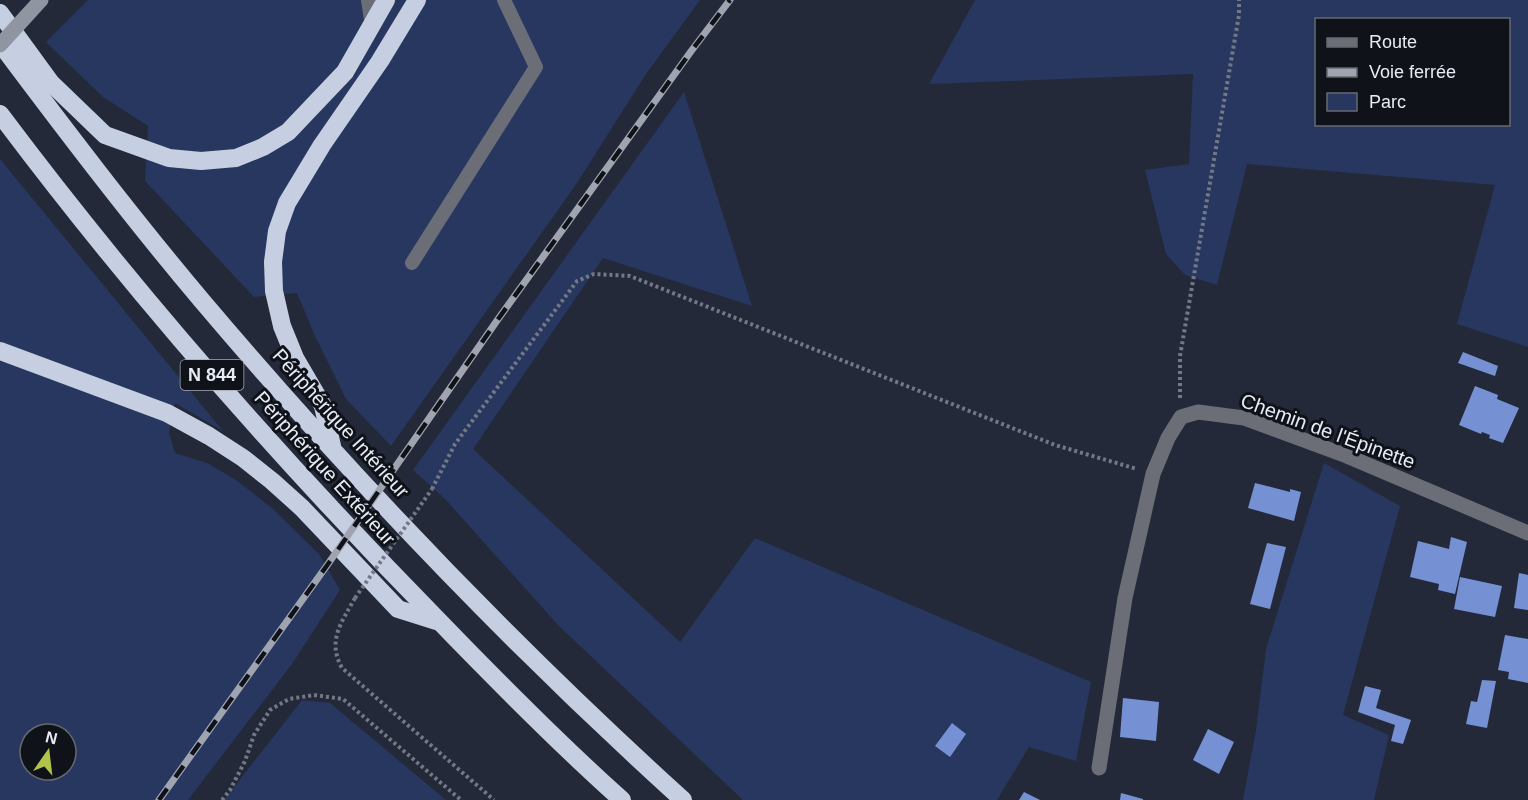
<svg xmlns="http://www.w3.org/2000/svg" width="1528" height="800" font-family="Helvetica,sans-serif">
<rect width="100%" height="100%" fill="#232938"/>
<g fill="#27375f" fill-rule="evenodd">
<path d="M88 0H700L646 74 577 183 391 446 346 399 315 336 297 293 254 297 145 181 148 126 103 97 46 42Z"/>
<path d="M975 0H1528V347L1457 324 1495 185 1247 164 1217 285 1185 275 1166 254 1145 170 1189 164 1193 74 929 84ZM1316 20H1508V124H1316Z"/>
<path d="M684 92 752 306 603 258 473 449 680 642 755 538 1091 682 1076 761 1029 747 997 800H743L559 626 445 499 413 470Z"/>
<path d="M0 159 223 431 175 403 169 433 175 453 207 463 236 480 272 508 319 554 340 590 292 664 188 800H0ZM30 734H66V770H30Z"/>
<path d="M1324 463 1400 506 1343 715 1389 735 1374 800H1243L1256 730 1266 649Z"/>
<path d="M302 700 330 703 446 800H224Z"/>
</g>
<g fill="#7591d4">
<path d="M1463 352 1498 366 1495 376 1458 363Z"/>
<path d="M1475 386 1498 395 1497 399 1519 408 1503 443 1489 438 1490 435 1482 432 1481 434 1459 425Z"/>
<path d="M1255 483 1290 492V489L1301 492 1294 521 1248 508Z"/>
<path d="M1451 537 1467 542 1455 594 1438 590 1439 584 1410 577 1418 541 1449 549Z"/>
<path d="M1267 543 1286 547 1270 609 1250 604Z"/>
<path d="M1519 573 1528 575V610L1514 608Z"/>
<path d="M1460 577 1502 586 1495 617 1454 609Z"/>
<path d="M1505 635 1528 639V683L1508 679 1509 672 1498 670Z"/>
<path d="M1482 680 1496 681 1487 728 1466 724 1471 701 1477 702Z"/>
<path d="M1365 686 1381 690 1376 708 1411 720 1403 744 1391 741 1395 725 1358 712Z"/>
<path d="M1123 698 1159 702 1156 741 1120 737Z"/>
<path d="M952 723 966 734 950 757 935 746Z"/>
<path d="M1208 729 1234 742 1219 774 1193 760Z"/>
<path d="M1024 792 1040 800H1019Z"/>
<path d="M1121 793 1143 799V800H1120Z"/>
</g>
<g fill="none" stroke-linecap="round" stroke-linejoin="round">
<g stroke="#727885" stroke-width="4" stroke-dasharray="3 3" stroke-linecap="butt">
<path d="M1180 398V356L1239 15V0"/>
<path d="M432 489 455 444 577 281 594 274 630 276 1055 445 1137 469"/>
<path d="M355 598C341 623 327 641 342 668L494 800"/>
<path d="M222 800 230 790 245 761 254 735 270 710 289 699 314 695 343 699 461 800"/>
</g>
<g stroke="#6b6e76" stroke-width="14">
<path d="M368 0 372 26"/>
<path d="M412 263 536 67 504 0"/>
</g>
<path stroke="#6b6e76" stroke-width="15" d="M1099 768 1125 598 1153 474 1168 438 1181 417 1198 412 1244 418 1347 456 1528 533"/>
<g stroke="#c6cfe2" stroke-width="18">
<path d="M0 13 51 83 105 135 169 158 201 161 236 158 263 147 288 132 345 72 386 0"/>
<path d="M0 43C66 131 132 218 203 302 352 478 512 645 683 800"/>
<path d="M0 114C134 293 282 461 439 621 498 682 558 743 622 800"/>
<path d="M0 351 167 413 209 436 243 458 272 481 302 508 398 609 436 621"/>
<path d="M332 446 323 406 295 358 282 326 274 291 273 262 277 231 287 203 322 145 380 61 417 0"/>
</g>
<defs>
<path id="rail" d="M159 800 328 564 496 322 692 50 730 0"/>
</defs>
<use href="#rail" stroke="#9fa4b0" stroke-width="7"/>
<use href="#rail" stroke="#0f1218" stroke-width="4.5" stroke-dasharray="14" stroke-linecap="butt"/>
<path stroke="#727885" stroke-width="4" stroke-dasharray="3 3" stroke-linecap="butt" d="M355 598 432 489"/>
<path stroke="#9095a2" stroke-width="15" d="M0 45 41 0"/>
</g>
<g text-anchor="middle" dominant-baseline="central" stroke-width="6" stroke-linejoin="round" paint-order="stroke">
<rect fill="#0f1218" stroke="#a6aab3" stroke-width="1.5" x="180.5" y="360" width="63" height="30" rx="4.5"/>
<g font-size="18" font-weight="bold" fill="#e6ebf5">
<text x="212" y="375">N 844</text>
</g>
<g font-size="20" fill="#e6ebf5" stroke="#0f1218">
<text transform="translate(341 423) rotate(48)">Périphérique Intérieur</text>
<text transform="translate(1328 431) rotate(20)">Chemin de l'Épinette</text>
<text transform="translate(325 468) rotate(48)">Périphérique Extérieur</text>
</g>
</g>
<rect x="1315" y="18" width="195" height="108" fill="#0f1218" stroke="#656970" stroke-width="1.5"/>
<rect x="1327" y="38" width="30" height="9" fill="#6b6e76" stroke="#656970" stroke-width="1.5"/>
<text x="1369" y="48" font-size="18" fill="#e6ebf5">Route</text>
<rect x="1327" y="68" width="30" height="9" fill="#9fa4b0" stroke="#656970" stroke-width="1.5"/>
<text x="1369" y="78" font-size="18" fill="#e6ebf5">Voie ferrée</text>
<rect x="1327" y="93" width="30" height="18" fill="#27375f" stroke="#656970" stroke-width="1.5"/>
<text x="1369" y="108" font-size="18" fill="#e6ebf5">Parc</text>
<g transform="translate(48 752) rotate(14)"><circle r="28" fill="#0f1218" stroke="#656970" stroke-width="1.5"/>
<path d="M0-4.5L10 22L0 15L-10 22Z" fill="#b2c34c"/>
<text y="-9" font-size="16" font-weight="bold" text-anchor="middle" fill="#e6ebf5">N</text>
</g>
</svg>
